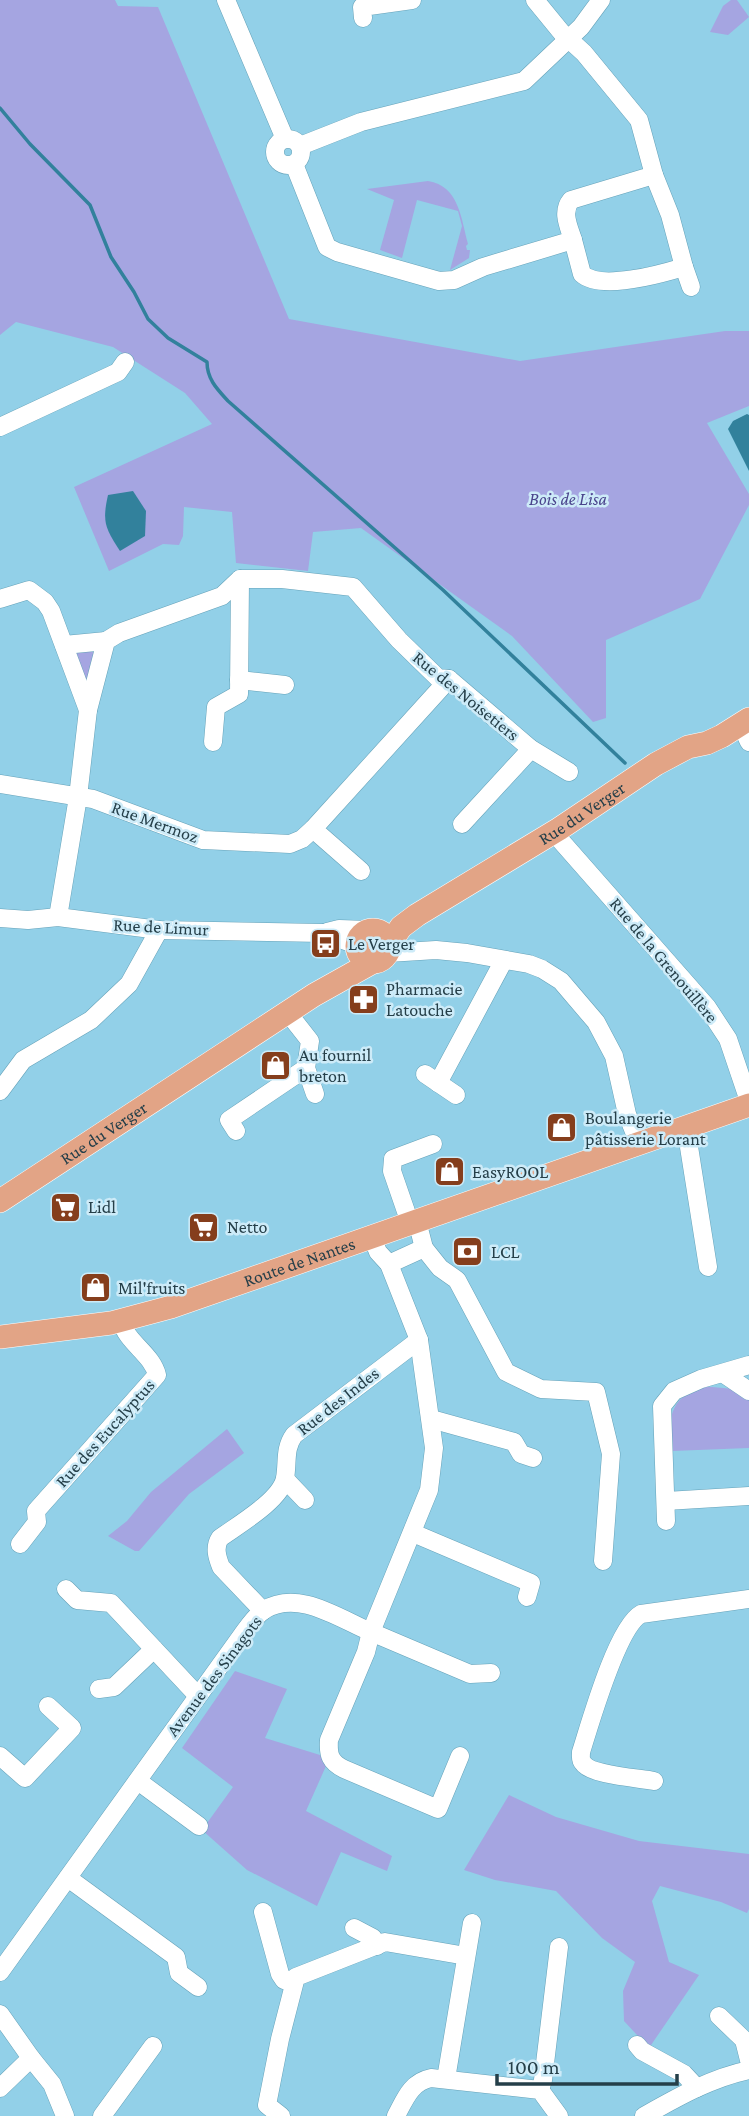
<svg xmlns="http://www.w3.org/2000/svg" width="749" height="2116" font-family="'Crimson Pro',serif">
<rect width="100%" height="100%" fill="#92d0e8"/>
<g fill="#a5a5e1">
<path d="M0 0H115L118 6 158 7 289 319 520 361 725 331H749V406L707 423 749 494V505L700 599 606 640V718L593 722 512 636 361 528 313 532 308 571 236 563 232 512 184 507 183 536 179 545 163 544 109 571 74 487 212 424 185 393 113 347 16 322 0 335Z"/>
<path d="M731 0H737L749 17 728 35 710 32 723 6Z"/>
<path d="M428 181C459 186 461 218 468 244L466 246 467 250H470L469 258 450 270 462 226 458 211 417 200 402 258 380 250 394 200 367 189Z"/>
<path d="M93 649 94 654 87 687 72 650Z"/>
<path d="M701 1386 734 1389 749 1399V1448L672 1451C667 1421 669 1399 701 1386Z"/>
<path d="M227 1429 244 1453 189 1494 139 1551H135L108 1536 127 1521 151 1492Z"/>
<path d="M235 1671 287 1689 265 1738 320 1755 326 1766 306 1811 392 1856 387 1871 341 1852 317 1906 247 1870 202 1830 233 1787 182 1748Z"/>
<path d="M509 1795 556 1817 639 1841 749 1854V1909L747 1913 721 1902 660 1886 652 1901 669 1962 699 1975 649 2048 624 2021 623 1991 635 1962 602 1938 556 1891 495 1880 464 1870Z"/>
</g>
<g fill="#32819c">
<path d="M747 414 749 415V471L728 429 733 421Z"/>
<path d="M133 491 146 511 145 536 120 551C105 528 102 522 108 495Z"/>
</g>
<g fill="none" stroke-linecap="round" stroke-linejoin="round">
<path stroke="#32819c" stroke-width="3.5" d="M0 108 30 144 90 205 111 257 134 292 148 319 168 338 207 362C207 379 217 389 228 401L443 590 625 763"/>
<defs>
<g id="minor">
<path d="M226 0 285 139"/>
<path d="M363 18 362 7 412 0"/>
<circle cx="288" cy="152" r="13"/>
<path d="M300 146 361 122 524 81 581 27 601 0"/>
<path d="M294 164 327 247 337 252 439 281 454 280 483 267 573 240C569 227 561 212 571 200L654 175 639 120 584 53 562 33 535 0"/>
<path d="M573 240 582 274C601 291 661 274 684 267L670 215 654 175"/>
<path d="M684 267 691 287"/>
<path d="M0 427 118 372 125 362"/>
<path d="M0 599 29 590 45 602 51 611 88 710"/>
<path d="M64 645 106 641"/>
<path d="M239 680 285 685"/>
<path d="M741 725 749 742"/>
<path d="M213 742 216 707 239 694 240 579"/>
<path d="M0 784 93 799 203 840 290 844 302 839 313 829"/>
<path d="M462 824 531 749"/>
<path d="M554 833 707 1007 728 1039 749 1101"/>
<path d="M361 871 313 829 449 679"/>
<path d="M58 917 78 797 88 710 106 641 119 633 222 596 240 579H282L353 587 399 640 438 678 449 679 531 749 569 772"/>
<path d="M0 918 28 920 58 917 159 930 323 933 357 945"/>
<path d="M327 932 339 929 368 930"/>
<path d="M388 953 436 950 467 953 529 964 542 969 561 981 596 1022 614 1056 627 1114 639 1144"/>
<path d="M288 1013 310 1041 306 1068 315 1094"/>
<path d="M425 1074 456 1095"/>
<path d="M438 1083 504 960"/>
<path d="M0 1091 23 1060 91 1020 129 984 159 930"/>
<path d="M686 1128 708 1267"/>
<path d="M236 1131 229 1120 306 1068"/>
<path d="M417 1221 424 1248 440 1268 457 1280 506 1372 541 1389 596 1392 611 1454 603 1561"/>
<path d="M410 1223 392 1171 393 1159 433 1144"/>
<path d="M389 1264 424 1248"/>
<path d="M724 1374 749 1391"/>
<path d="M431 1419 514 1442 521 1454 533 1458"/>
<path d="M285 1479 305 1500"/>
<path d="M666 1501 749 1496"/>
<path d="M666 1521 662 1406 674 1391 701 1379 749 1365"/>
<path d="M413 1533 531 1583 527 1597"/>
<path d="M20 1544 37 1522 36 1511 157 1375C152 1354 127 1343 121 1321"/>
<path d="M66 1589 77 1600 111 1603 198 1696"/>
<path d="M263 1611 221 1567C217 1557 214 1547 220 1538 238 1525 281 1500 285 1478 288 1462 284 1449 294 1435L419 1340"/>
<path d="M99 1689 114 1687 154 1649"/>
<path d="M0 1756 25 1778 72 1728 48 1706"/>
<path d="M460 1756 438 1809 344 1769C330 1762 328 1755 329 1740L366 1652 371 1632 470 1674 491 1673"/>
<path d="M138 1781 199 1826"/>
<path d="M654 1781C639 1778 590 1775 583 1763 580 1760 581 1757 581 1752 590 1724 617 1627 641 1614L749 1599"/>
<path d="M68 1878 176 1957 179 1973 198 1987"/>
<path d="M263 1912 280 1974 284 1980 293 1983"/>
<path d="M354 1928 373 1938 377 1946"/>
<path d="M0 1972 242 1635C248 1627 255 1616 264 1610 298 1589 338 1618 371 1632L429 1490 434 1448 419 1340 389 1264 378 1252 372 1237"/>
<path d="M0 2014 31 2058 0 2088"/>
<path d="M719 2016 744 2040 749 2060"/>
<path d="M637 2045 642 2051 684 2074 697 2088"/>
<path d="M31 2058 52 2084 65 2116"/>
<path d="M446 2079 472 1923"/>
<path d="M540 2090 543 2080 559 1947"/>
<path d="M102 2116 153 2046"/>
<path d="M281 2116 267 2105 280 2039 296 1977 385 1942 466 1956"/>
<path d="M396 2116C405 2099 411 2082 431 2078L540 2090 559 2116"/>
<path d="M644 2116C678 2097 711 2078 749 2070"/>
</g>
<g id="major">
<circle cx="373" cy="946" r="16"/>
<path id="s1" d="M390 943 401 927 417 915 559 829 656 764 688 747 707 743 722 736 749 719"/>
<path id="s2" d="M0 1201 314 995 373 962"/>
<path id="s3" d="M0 1337 111 1323 171 1307 749 1105"/>
</g>
</defs>
<use href="#minor" stroke="#65a2b9" stroke-width="19"/>
<use href="#major" stroke="#fff" stroke-width="24"/>
<use href="#minor" stroke="#fff" stroke-width="18"/>
<use href="#major" stroke="#e2a486" stroke-width="23"/>
</g>
<defs>
<symbol id="bus-square" viewBox="-11 -11 22 22"><rect x="-9" y="-9" width="18" height="18" rx="4" fill="#853e1c" stroke="#cdebf8"/><path d="M-5-6H5V4H4V6H2V4H-2V6H-4V4H-5ZM-3.5-4V0h7V-4ZM-3.5 1.2v1.5H-2V1.2ZM2 1.2v1.5H3.5V1.2Z" fill="#fff"/></symbol>
<symbol id="pharmacy-square" viewBox="-11 -11 22 22"><rect x="-9" y="-9" width="18" height="18" rx="4" fill="#853e1c" stroke="#cdebf8"/><path d="M-2-6h4v4h4v4h-4v4h-4v-4h-4v-4h4Z" fill="#fff"/></symbol>
<symbol id="shop-square" viewBox="-11 -11 22 22"><rect x="-9" y="-9" width="18" height="18" rx="4" fill="#853e1c" stroke="#cdebf8"/><path d="M-5-2.5h2.3a2.7 3.5 0 0 1 5.4 0H5L5.5 6h-11ZM-1.5-2.5h3a1.5 2.3 0 0 0-3 0Z" fill="#fff"/></symbol>
<symbol id="supermarket-square" viewBox="-11 -11 22 22"><rect x="-9" y="-9" width="18" height="18" rx="4" fill="#853e1c" stroke="#cdebf8"/><path d="M-6-5.5h2.5l.6 2H6L4.5 2H-2.5L-4.4-4H-6ZM-1.5 3.2a1.3 1.3 0 1 0 .1 0ZM3 3.2a1.3 1.3 0 1 0 .1 0Z" fill="#fff"/></symbol>
<symbol id="bank-square" viewBox="-11 -11 22 22"><rect x="-9" y="-9" width="18" height="18" rx="4" fill="#853e1c" stroke="#cdebf8"/><path d="M-6-4H6V4H-6ZM0-2.3a2.3 2.3 0 1 0 0 4.6a2.3 2.3 0 1 0 0-4.6Z" fill="#fff"/></symbol>
</defs>
<g fill-rule="evenodd">
<use href="#bus-square" x="308" y="926" width="35" height="35"/>
<use href="#pharmacy-square" x="346" y="982" width="35" height="35"/>
<use href="#shop-square" x="258" y="1048" width="35" height="35"/>
<use href="#shop-square" x="544" y="1110" width="35" height="35"/>
<use href="#shop-square" x="432" y="1154" width="35" height="35"/>
<use href="#supermarket-square" x="48" y="1190" width="35" height="35"/>
<use href="#supermarket-square" x="186" y="1210" width="35" height="35"/>
<use href="#bank-square" x="450" y="1234" width="35" height="35"/>
<use href="#shop-square" x="78" y="1270" width="35" height="35"/>
</g>
<g text-anchor="middle" dominant-baseline="central" stroke-width="5" stroke-linejoin="round" paint-order="stroke">
<g font-size="18" font-style="italic" fill="#4a448c" stroke="#cdebf8">
<text x="568" y="499">Bois de Lisa</text>
</g>
<g font-size="18" fill="#253f49" stroke="#cdebf8">
<text transform="translate(466 696) rotate(39)">Rue des Noisetiers</text>
<text stroke="none"><textPath href="#s1" startOffset="233">Rue du Verger</textPath></text>
<text transform="translate(155 822) rotate(20)">Rue Mermoz</text>
<text transform="translate(161 927) rotate(3)">Rue de Limur</text>
<text transform="translate(664 960) rotate(50)">Rue de la Grenouillère</text>
<text stroke="none"><textPath href="#s2" startOffset="124">Rue du Verger</textPath></text>
<text stroke="none"><textPath href="#s3" startOffset="310">Route de Nantes</textPath></text>
<text transform="translate(338 1401) rotate(-38)">Rue des Indes</text>
<text transform="translate(105 1433) rotate(-48)">Rue des Eucalyptus</text>
<text transform="translate(214 1676) rotate(-53)">Avenue des Sinagots</text>
</g>
<g font-size="18" fill="#253f49" stroke="#cdebf8" text-anchor="start">
<text x="348" y="944">Le Verger</text>
<text x="386" y="989">Pharmacie<tspan x="386" dy="21">Latouche</tspan></text>
<text x="299" y="1055">Au fournil<tspan x="299" dy="21">breton</tspan></text>
<text x="585" y="1118">Boulangerie<tspan x="585" dy="21">pâtisserie Lorant</tspan></text>
<text x="472" y="1172">EasyROOL</text>
<text x="88" y="1207">Lidl</text>
<text x="227" y="1227">Netto</text>
<text x="491" y="1252">LCL</text>
<text x="118" y="1288">Mil'fruits</text>
</g>
</g>
<path d="M497 2074v10h180v-10" fill="none" stroke="#253f49" stroke-width="3.5"/>
<text x="508" y="2074" font-size="21" fill="#253f49" stroke="#cdebf8" stroke-width="5" paint-order="stroke">100 m</text>
</svg>
